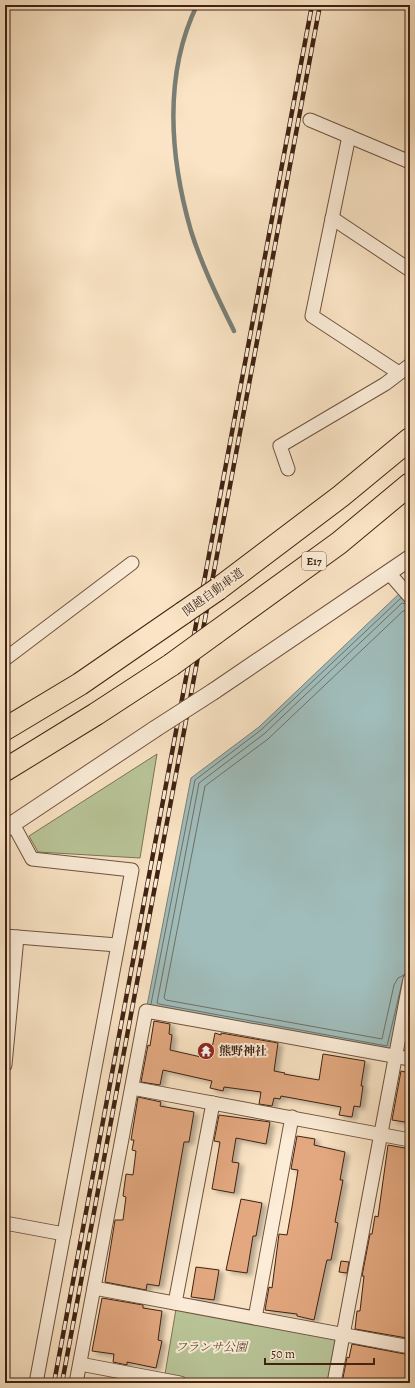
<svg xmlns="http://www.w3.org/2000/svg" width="415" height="1388" font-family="Alegreya,'Noto Serif JP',serif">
<defs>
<filter id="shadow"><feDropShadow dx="4.5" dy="2.5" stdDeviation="2" flood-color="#0004"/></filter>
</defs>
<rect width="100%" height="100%" fill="#fae4c5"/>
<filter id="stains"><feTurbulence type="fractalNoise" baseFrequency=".005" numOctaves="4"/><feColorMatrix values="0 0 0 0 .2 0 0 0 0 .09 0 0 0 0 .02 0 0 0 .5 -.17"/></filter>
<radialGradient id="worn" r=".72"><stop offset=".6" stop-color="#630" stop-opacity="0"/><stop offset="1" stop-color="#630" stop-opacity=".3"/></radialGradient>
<g fill="#b9c598" stroke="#7c7455">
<path d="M157 754 140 858 38 852 29 836Z"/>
<path d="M177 1303 343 1334 334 1383H181L164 1380Z"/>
</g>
<path fill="#a0bdbb" stroke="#797f77" d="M403 590 410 597V979L395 1057 146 1011 191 778 259 727Z"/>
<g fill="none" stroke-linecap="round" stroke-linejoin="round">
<g stroke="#707066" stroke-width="1">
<path d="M404 975 398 978 394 985 382 1039 166 1000 164 998 205 786 268 739 403 611H410"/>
<path d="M402 983 387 1046 159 1004 157 1003 199 783 264 734 402 603 410 605"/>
<path d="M151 1004 195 780 261 730 401 598"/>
</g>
<path stroke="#797f77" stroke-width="4.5" d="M197 5C163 75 170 158 191 231 202 266 218 298 234 331"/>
</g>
<g fill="#e3a880" stroke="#3f2212" filter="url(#shadow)">
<path d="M154 1021 170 1024 169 1034 172 1035 170 1050 201 1057 203 1046 212 1048 215 1033 221 1035V1033L278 1043 274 1071 285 1073 284 1074 319 1080 323 1054 365 1061 361 1086H363L360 1107 354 1106 352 1117 339 1115 341 1107 281 1096 280 1099 274 1098 272 1106 259 1104 261 1092 224 1087 223 1091 210 1088 212 1081 163 1070 160 1085 141 1082 148 1045 150 1046Z"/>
<path d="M401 1071 410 1073V1104L405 1122 392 1120Z"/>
<path d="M138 1097 161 1102 160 1106 194 1112 189 1142H184L159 1286 147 1284 146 1290 105 1282 115 1220H123L126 1197 123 1196 126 1174 133 1175 136 1151 132 1150 134 1140H131Z"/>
<path d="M219 1115 270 1122 266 1144 236 1138 232 1162 239 1163 234 1193 212 1189 220 1142 214 1141Z"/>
<path d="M297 1136 315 1139 314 1145 345 1152 340 1180H343L335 1222 338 1223 331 1260H327L326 1264 314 1320 297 1316V1314L265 1310 269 1287 272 1288 279 1234 287 1235 292 1207 298 1170 291 1169Z"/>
<path d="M388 1145 410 1149 406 1174H410V1313L407 1338 355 1329 357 1311H360L364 1276H362L370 1234H372L375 1216 378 1217Z"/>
<path d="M241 1199 262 1203 256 1236H253L247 1273 226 1270Z"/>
<path d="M341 1261 349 1262 347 1273 339 1272Z"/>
<path d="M196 1267 219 1270 214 1300 191 1297Z"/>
<path d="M102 1298 143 1305V1308L162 1311 158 1340 162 1341 156 1368 127 1362V1365L113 1362 114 1354 92 1351Z"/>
<path d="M352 1344 410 1355V1383L388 1379V1383H342L347 1357 349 1358Z"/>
</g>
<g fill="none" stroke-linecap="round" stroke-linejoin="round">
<defs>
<g id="minor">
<path d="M310 120 410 162"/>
<path d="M349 136 312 316 399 373"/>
<path d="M332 218 410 270"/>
<path d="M288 469 280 446 385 384 410 365"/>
<path d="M389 573 410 597"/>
<path d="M5 659 132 563"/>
<path d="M13 824 32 859 132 870 36 1383"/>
<path d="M5 936 117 945"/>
<path d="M5 1065 17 937"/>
<path d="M132 1088 410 1140"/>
<path d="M5 1223 64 1234"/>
<path d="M94 1288 410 1347"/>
<path d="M175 1303 213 1103"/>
<path d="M255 1318 292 1117"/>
<path d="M80 1364 180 1383"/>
<path d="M76 1383 146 1011 410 1059"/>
<path d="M334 1383 410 979"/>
</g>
<g id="tertiary">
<path d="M214 691 410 558"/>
<path d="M5 829 155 729"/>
</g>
<g id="motorway">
<path d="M218 589 341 496 410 439"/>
<path d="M215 633 339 543 410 484"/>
<path d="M5 729 80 684 183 613"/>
<path d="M5 770 96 714 171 665"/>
</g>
</defs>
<use href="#minor" stroke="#6e523f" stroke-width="15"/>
<use href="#tertiary" stroke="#6e523f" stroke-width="18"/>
<use href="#motorway" stroke="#3f2212" stroke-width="24"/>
<use href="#minor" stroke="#fcedd9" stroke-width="13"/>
<use href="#tertiary" stroke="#fcedd9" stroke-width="16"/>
<use href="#motorway" stroke="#fae4c5" stroke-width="22"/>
<defs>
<g id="rail">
<path d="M54 1383 312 5"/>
<path d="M62 1383 320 5"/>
</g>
</defs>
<use href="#rail" stroke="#3f2212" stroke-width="4.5"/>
<use href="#rail" stroke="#fcedd9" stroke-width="3" stroke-dasharray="9" stroke-linecap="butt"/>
<defs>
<path id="tertiary-bridge" d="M155 729 214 691"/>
<g id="motorway-bridge">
<path d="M183 613 218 589"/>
<path d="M171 665 215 633"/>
</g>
</defs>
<use href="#tertiary-bridge" stroke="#6e523f" stroke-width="18" stroke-linecap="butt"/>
<use href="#motorway-bridge" stroke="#3f2212" stroke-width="24" stroke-linecap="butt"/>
<use href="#tertiary-bridge" stroke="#fcedd9" stroke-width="16"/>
<use href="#motorway-bridge" stroke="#fae4c5" stroke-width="22"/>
</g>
<defs>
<symbol id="temple-disc" viewBox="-11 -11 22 22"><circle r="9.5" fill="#8f2418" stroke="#fcedd9"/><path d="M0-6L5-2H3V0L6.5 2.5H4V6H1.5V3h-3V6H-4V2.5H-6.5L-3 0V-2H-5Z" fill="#fff"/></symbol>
</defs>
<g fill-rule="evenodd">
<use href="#temple-disc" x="196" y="1041" width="20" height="20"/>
</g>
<g text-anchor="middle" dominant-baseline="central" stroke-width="4" stroke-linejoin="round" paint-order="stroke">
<rect fill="#fcedd9" stroke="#785f4e" stroke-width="1" x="302" y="552" width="24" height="18" rx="3"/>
<g font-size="11" font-weight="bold" fill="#3f2212">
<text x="314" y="561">E17</text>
</g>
<g font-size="12" fill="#3f2212" stroke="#fcedd9">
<text transform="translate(213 592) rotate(-36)">関越自動車道</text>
</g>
<g font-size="12" font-weight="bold" fill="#3f2212" stroke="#fcedd9" text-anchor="start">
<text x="219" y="1051">熊野神社</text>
</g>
<g font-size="12" font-style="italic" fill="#5e4b34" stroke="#fcedd9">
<text x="211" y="1347">フランサ公園</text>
</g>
</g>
<rect width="415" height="1388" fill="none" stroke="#fae4c5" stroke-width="20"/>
<rect x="6" y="6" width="403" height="1376" fill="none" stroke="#3f2212" stroke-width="2"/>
<rect x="10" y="10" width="395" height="1368" fill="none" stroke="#3f2212"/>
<path d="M265 1358v6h109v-6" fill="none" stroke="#3f2212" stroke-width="2"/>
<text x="271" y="1358" font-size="12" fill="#3f2212" stroke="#fcedd9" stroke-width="3" paint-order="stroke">50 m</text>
<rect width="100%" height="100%" filter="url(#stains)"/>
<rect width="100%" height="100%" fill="url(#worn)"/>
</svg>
